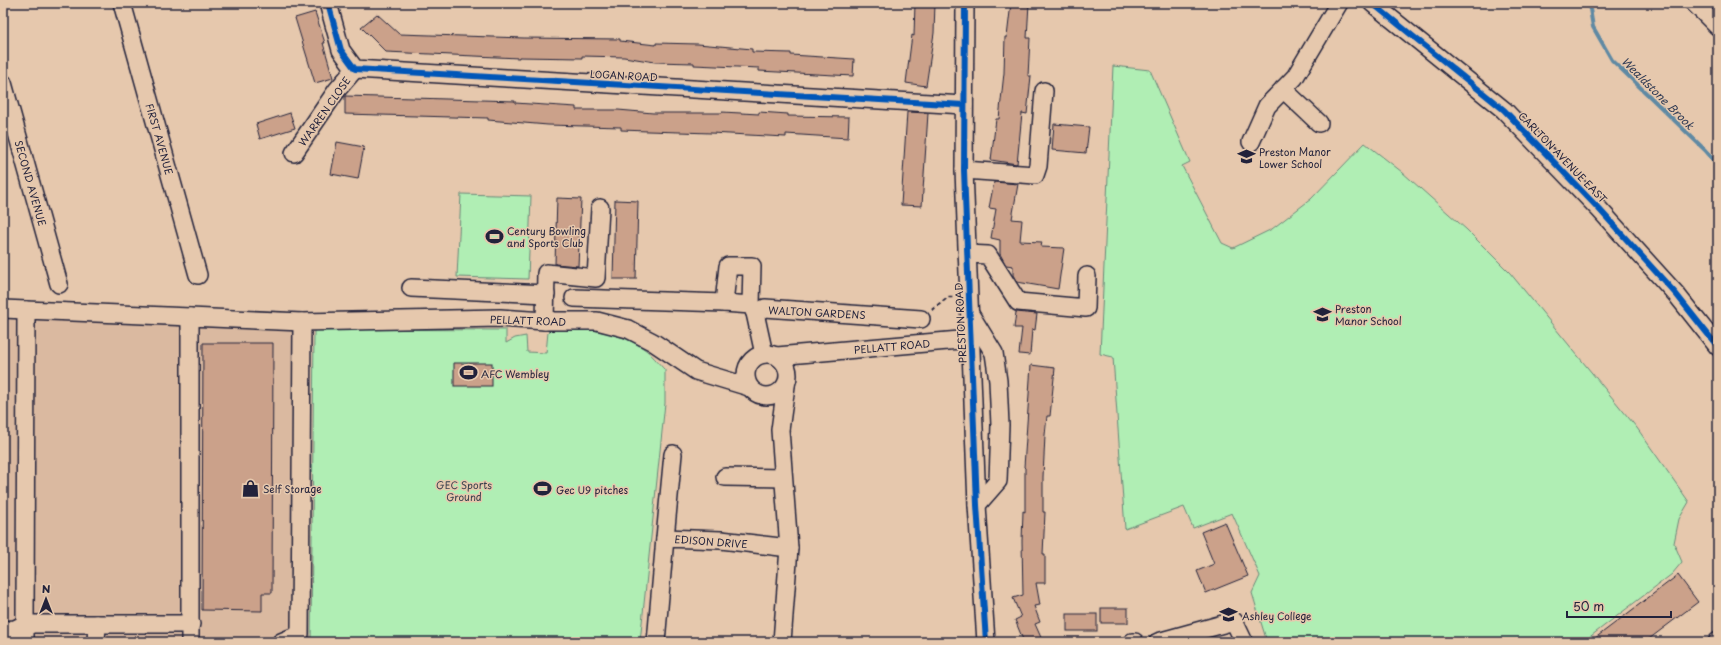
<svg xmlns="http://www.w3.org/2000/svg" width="1721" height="645" font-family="'Playpen Sans',sans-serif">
<rect width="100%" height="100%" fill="#e6c8ad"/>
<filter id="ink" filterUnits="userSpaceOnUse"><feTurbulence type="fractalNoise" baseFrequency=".025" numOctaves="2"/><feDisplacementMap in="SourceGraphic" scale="8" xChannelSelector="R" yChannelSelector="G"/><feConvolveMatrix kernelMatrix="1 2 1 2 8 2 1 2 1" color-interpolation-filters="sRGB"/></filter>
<g filter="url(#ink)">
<path fill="#dab9a0" d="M3 299 310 315V642H3Z"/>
<g fill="#b0eeb4" stroke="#698878">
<path d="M1113 66 1150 70 1190 162 1182 166 1222 243 1233 248 1272 229 1311 199 1365 143 1402 172 1467 230 1510 273 1637 428 1689 502 1679 519 1674 543 1682 562 1672 574 1583 642H1267L1252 593 1260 576 1232 513 1193 528 1184 507 1125 529 1113 357 1100 354Z"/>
<path d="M461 194 531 196 528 279 457 277Z"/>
<path d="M552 328C584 328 615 330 643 348 651 353 658 363 665 370V403L640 642H311L314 329 506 330V343L515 338 526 336 527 352 546 353 548 332Z"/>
</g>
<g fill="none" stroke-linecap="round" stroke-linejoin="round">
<path stroke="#5f89a3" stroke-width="4" d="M1589 3 1593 27 1612 60 1705 150 1718 165"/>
</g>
<g fill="#cba18a" stroke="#22223b">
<path d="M915 3H935L934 33 926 86 906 83 912 35 914 36Z"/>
<path d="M1011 3H1029L1027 38H1030L1028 76H1031L1027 114 1022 113 1017 164 991 160 996 119H999L1004 73 1005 37H1007Z"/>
<path d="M315 12 325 43H323L333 78 315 83 295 18Z"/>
<path d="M377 14 399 34 524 38 620 39V41L656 45V43L698 44 752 49V52L791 53V55L854 59 853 76 759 71V68L694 65V63L655 62 624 57 582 56V58L519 57V58L386 52 361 27Z"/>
<path d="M345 96 515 101V103L576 107V110H618L653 113H722V112L759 114V112L788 114V116L849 117 848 138 786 134V137L711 133 648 131 621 130V127L548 125 488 120V118L345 114Z"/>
<path d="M907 112 928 113 922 206 901 205Z"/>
<path d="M290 113 295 128 260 139 256 124Z"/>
<path d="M1054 124 1089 127 1086 153 1052 150Z"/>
<path d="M337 142 364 147 358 179 331 174Z"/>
<path d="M994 182 1018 184 1012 219 1022 220 1020 241 1042 242 1041 247 1064 248 1058 289 1017 282 1013 275V266L1006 265 1000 254V240L991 238 996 209 989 208Z"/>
<path d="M557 198 581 199 578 266 555 264Z"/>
<path d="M615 200 638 201 636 279H613Z"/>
<path d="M1016 312 1037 314 1035 330 1032 329 1030 355 1019 354 1022 328H1014Z"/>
<path d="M203 343H273L272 593H262V611L202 610Z"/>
<rect x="454" y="363" width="38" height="23"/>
<path d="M1031 365 1055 368 1050 416H1047L1045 435 1043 477V512H1045L1043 554H1045V583H1036L1040 605 1034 606 1040 622 1035 624 1043 642H1024L1015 620 1021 617 1013 598 1023 595 1022 541 1023 511 1025 512V468L1024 467Z"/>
<path d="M1225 522 1248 576 1206 593 1197 571 1214 564 1201 532Z"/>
<path d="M1678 575 1698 602 1645 642H1590Z"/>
<rect x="1101" y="608" width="27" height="15"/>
<rect x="1067" y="614" width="30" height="17"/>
</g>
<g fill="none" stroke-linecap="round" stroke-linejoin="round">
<defs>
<g id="minor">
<path d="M122 3 198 275"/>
<path d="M328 3 341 50 355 69 964 105"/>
<path d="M965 3 964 170 977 505 986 642"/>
<path d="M1372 3 1504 110 1599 209 1676 294 1718 347"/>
<path d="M1694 3 1718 27"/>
<path d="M3 83 59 284"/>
<path d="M1283 89 1319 123"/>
<path d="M1251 142 1267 106 1295 77 1339 3"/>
<path d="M294 153 337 90 355 69"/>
<path d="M964 170 1035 175 1038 166 1044 91"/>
<path d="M967 254 988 255 1018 302 1086 308 1087 276"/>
<path d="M411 288 546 294"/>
<path d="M574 298 724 303"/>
<path d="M751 305 724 303 728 266H752L751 305 755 313 764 354"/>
<path d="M3 309 26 310"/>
<path d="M755 313 765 308 921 319"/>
<path d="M970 314 994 353 998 381 1000 425 998 481 977 505"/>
<path d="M545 321 546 273 596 278 600 208"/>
<circle cx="767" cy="375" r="21"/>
<path d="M777 356 971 339"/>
<path d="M725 477 783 478"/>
<path d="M665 538 673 454"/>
<path d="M3 630 15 629 25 624 26 310 190 317"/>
<path d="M25 642V624H191"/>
<path d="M96 642 97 624"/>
<path d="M190 642V317L302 322 500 318 545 321H597L628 329 653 342 696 371 749 387"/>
<path d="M281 642 300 634 302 322"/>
<path d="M656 642 665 538 721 540 789 548"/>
<path d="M782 642 789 548 780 430 786 386"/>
<path d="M1132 642H1135"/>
<path d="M1158 642 1234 621 1244 642"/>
<path d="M1717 642 1718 641"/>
</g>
</defs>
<use href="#minor" stroke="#22223b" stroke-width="20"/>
<path stroke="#22223b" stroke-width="2.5" stroke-dasharray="4 3" stroke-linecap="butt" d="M932 310 948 297H955"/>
<use href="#minor" stroke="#e6c8ad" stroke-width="17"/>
<defs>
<g id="cycleway">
<path d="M328 3 341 50 355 69 964 105"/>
<path d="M965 3 964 170 977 505 986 642"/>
<path d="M1372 3 1504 110 1599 209 1676 294 1718 347"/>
</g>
</defs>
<use href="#cycleway" stroke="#e6c8ad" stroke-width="8"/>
<use href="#cycleway" stroke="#0057b8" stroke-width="6"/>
</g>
</g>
<defs>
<symbol id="school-bare" viewBox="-9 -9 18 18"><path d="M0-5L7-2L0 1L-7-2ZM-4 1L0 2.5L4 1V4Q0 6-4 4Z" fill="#22223b" stroke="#e6c8ad" stroke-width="2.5" paint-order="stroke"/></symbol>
<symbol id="stadium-bare" viewBox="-9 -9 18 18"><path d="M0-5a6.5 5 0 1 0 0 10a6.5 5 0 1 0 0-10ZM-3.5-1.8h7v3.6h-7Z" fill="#22223b" stroke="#e6c8ad" stroke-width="2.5" paint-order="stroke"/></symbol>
<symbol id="shop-bare" viewBox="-9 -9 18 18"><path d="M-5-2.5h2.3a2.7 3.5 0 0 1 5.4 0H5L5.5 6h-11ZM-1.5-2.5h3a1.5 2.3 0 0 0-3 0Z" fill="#22223b" stroke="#e6c8ad" stroke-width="2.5" paint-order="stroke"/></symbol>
</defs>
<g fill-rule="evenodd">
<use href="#school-bare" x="1234" y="144" width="25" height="25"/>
<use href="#stadium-bare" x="482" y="224" width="25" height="25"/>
<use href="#school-bare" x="1310" y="302" width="25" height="25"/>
<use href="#stadium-bare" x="456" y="360" width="25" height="25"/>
<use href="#shop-bare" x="238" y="476" width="25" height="25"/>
<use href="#stadium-bare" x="530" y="476" width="25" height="25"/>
<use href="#school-bare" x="1216" y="602" width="25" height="25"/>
</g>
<g text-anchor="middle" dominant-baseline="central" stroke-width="3" stroke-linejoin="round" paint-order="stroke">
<g font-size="10" fill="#22223b" stroke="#e6c8ad">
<text transform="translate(624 75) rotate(3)">LOGAN ROAD</text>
<text transform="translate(324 111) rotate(-55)">WARREN CLOSE</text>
<text transform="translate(160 139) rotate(74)">FIRST AVENUE</text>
<text transform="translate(1563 157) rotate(46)">CARLTON AVENUE EAST</text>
<text transform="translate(31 183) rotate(74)">SECOND AVENUE</text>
<text transform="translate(817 312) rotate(3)">WALTON GARDENS</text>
<text transform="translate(528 320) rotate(2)">PELLATT ROAD</text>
<text transform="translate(960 323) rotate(-93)">PRESTON ROAD</text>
<text transform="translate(892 346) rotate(-5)">PELLATT ROAD</text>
<text transform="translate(711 541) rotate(4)">EDISON DRIVE</text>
</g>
<g font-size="10" fill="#22223b" stroke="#e6c8ad" text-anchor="start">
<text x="1259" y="151">Preston Manor<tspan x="1259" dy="12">Lower School</tspan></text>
<text x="507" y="230">Century Bowling<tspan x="507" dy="12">and Sports Club</tspan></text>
<text x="1335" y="308">Preston<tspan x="1335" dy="12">Manor School</tspan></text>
<text x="481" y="373">AFC Wembley</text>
<text x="263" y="488">Self Storage</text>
<text x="556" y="489">Gec U9 pitches</text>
<text x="1242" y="615">Ashley College</text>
</g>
<g font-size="10" fill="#37414d" stroke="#e6c8ad">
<text x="464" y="484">GEC Sports<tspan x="464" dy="12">Ground</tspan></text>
</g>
<g font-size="11" font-style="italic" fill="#313c55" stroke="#e6c8ad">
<text transform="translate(1658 93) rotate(45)">Wealdstone Brook</text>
</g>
</g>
<rect width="1721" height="645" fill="none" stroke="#e6c8ad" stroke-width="16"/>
<rect x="8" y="8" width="1705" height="629" fill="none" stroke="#22223b" stroke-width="1.5" filter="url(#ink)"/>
<g transform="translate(46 599)" stroke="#e6c8ad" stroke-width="3" paint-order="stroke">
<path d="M0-3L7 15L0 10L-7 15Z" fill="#22223b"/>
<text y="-6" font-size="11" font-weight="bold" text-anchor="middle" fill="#22223b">N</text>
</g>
<path d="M1567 611v6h104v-6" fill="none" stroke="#22223b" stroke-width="2"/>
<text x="1573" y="611" font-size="12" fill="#22223b" stroke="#e6c8ad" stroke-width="3" paint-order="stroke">50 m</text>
</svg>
